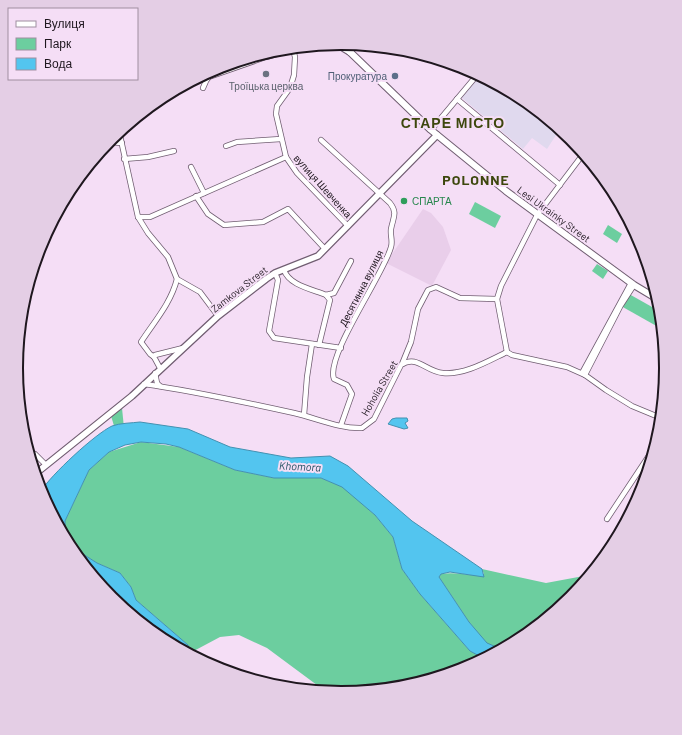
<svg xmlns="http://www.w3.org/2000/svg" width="682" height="735" font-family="Barlow,sans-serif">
<rect width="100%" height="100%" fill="#f5def6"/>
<path fill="#e0d9ee" d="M480 75 522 97 560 129 547 149 532 138 523 149 462 98Z"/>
<path fill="#e9ceea" d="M423 209 431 213 443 227 451 250 432 286 386 263Z"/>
<g fill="#6cce9f">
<path d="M475 202 501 216 495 228 469 214Z"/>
<path d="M608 225 622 234 617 243 603 234Z"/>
<path d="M597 264 608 271 603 279 592 271Z"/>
<path d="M629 294 661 312 662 322 660 328 621 306Z"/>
<path d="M122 408 124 428 115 429 111 416Z"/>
<path d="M141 442 179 447 235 470 274 478H321L343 487 375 515 393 537 402 569 420 594 470 651 483 658 465 668 404 686 341 692 325 691 267 648 239 635 220 637 190 653 188 645 136 600 131 587 120 573 97 563 75 549 66 539 65 521 89 470 109 452Z"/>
<path d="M482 569 546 583 589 575C565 605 535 631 501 649L487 644 469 622 439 577 441 574C456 571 470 577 484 574Z"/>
</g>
<g fill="#53c5ef" stroke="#4391b1">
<path d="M396 418H407L408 421 405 423 408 428 404 429 388 424 392 419Z"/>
<path d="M140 422 188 429 230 447 291 458 330 456 348 466 412 521 482 569 484 577 450 572 441 574 439 577 469 622 487 643 501 649 483 658 470 651 420 594 402 569 393 537 375 515 342 487 321 478H274L235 470 179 447 166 444 141 442 125 445 109 452 89 470 65 521 66 539 75 549 97 563 120 573 131 587 136 600 188 645 190 653C146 634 97 588 71 548 59 530 50 510 41 491 51 475 95 434 112 426 120 423 132 423 140 422Z"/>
</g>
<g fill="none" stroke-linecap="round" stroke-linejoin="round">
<defs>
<g id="minor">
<path d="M293 49 295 57 294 75 290 88 277 106 276 114 286 157 297 173 348 226"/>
<path d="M203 88 206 81 209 77 263 58"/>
<path d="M457 99 560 185"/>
<path d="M431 130 478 74"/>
<path d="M119 131 138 217 148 233 168 257 177 279 200 292 218 316"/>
<path d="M321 140 390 203C398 213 393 218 391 229 390 235 393 241 391 247 384 274 325 356 334 379L347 385 352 394 341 425"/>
<path d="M108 141 119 133"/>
<path d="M108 142 122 143"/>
<path d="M226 146 237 142 281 139"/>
<path d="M124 159 148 157 174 151"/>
<path d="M191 167 204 193"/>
<path d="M196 196 208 214 224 225 263 222 288 209 325 249"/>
<path d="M138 217H150L286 157"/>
<path d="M284 270C289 285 311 289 326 295L334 293 351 261"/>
<path d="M275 273 278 280 269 331 274 338 341 348"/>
<path d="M319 345 329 304 330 300 326 295"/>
<path d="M507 352 497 299 501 286 537 215 584 153"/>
<path d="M507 352 512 355 567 367 585 375 606 390 632 406 661 418"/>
<path d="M154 357 150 354 141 342C154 322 171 303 177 279"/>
<path d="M402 364 411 342 418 309 428 290 436 287 460 298 497 299"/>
<path d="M160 368 154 357 155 355 183 348"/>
<path d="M155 373 157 383 160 386"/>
<path d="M582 373 631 283"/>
<path d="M585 375 621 305 634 285"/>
<path d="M144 384C194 391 244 402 294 413 316 418 340 429 362 428L374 419 401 365C417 354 426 372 443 373 465 375 488 361 507 352"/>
<path d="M304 415 307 377 312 344"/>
<path d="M28 451 35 454 46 465"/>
<path d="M607 519 656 445"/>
</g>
<path id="tertiary" d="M35 474 132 396 218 316 266 279 275 273 318 256 437 135"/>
<g id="secondary">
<path d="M335 43 350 52 431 130 506 191 634 285 659 300"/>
<path d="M350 52 354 44"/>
<path d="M252 57 267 56 302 46"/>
</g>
</defs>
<use href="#minor" stroke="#705d71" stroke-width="6"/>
<use href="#tertiary" stroke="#705d71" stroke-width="8"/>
<use href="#secondary" stroke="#705d71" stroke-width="8"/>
<use href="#minor" stroke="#fff" stroke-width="4.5"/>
<use href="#tertiary" stroke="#fff" stroke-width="5.5"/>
<use href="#secondary" stroke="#fff" stroke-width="6"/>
</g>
<circle fill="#6b7280" stroke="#f5def6" stroke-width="1.5" cx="266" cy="74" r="4"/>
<circle fill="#5c6f8a" stroke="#f5def6" stroke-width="1.5" cx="395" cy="76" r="4"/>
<circle fill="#2e9e5b" stroke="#f5def6" stroke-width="1.5" cx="404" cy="201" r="4"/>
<g text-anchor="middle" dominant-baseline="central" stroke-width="4" stroke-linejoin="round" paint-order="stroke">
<g font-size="10" fill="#4e5e75" stroke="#f5def6" text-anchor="end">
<text x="387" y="76">Прокуратура</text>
</g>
<g font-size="10" fill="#5b616d" stroke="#f5def6">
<text x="266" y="86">Троїцька церква</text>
</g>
<g font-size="10" fill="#1f171f" stroke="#f5def6">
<text transform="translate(323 186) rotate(48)">вулиця Шевченка</text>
<text transform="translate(554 214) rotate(36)">Lesi Ukrainky Street</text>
<text transform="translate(361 288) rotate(-63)">Десятинна вулиця</text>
<text transform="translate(239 289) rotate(-38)">Zamkova Street</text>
<text transform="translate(379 388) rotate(-60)">Hoholia Street</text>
</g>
<g font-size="10" fill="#27864d" stroke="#f5def6" text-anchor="start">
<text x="412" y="201">СПАРТА</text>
</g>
<g font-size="11" font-style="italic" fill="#1c4c5d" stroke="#f5def6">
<text transform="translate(300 466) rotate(3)">Khomora</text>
</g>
<g font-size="14" font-weight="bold" letter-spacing="1" fill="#3d470d" stroke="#f5def6">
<text x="453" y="122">СТАРЕ МІСТО</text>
<text x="476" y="179">POLONNE</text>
</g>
</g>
<path d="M0 0H682V735H0ZM23 368a318 318 0 1 1 636 0a318 318 0 1 1-636 0Z" fill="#e4cee5" fill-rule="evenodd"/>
<path fill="none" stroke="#1f171f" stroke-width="2" d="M23 368a318 318 0 1 1 636 0a318 318 0 1 1-636 0Z"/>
<rect x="8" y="8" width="130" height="72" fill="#f5def6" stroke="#9f8ea0"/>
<rect x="16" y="21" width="20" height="6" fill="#ffffff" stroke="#9f8ea0"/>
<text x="44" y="28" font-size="12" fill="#1f171f">Вулиця</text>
<rect x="16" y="38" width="20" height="12" fill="#6cce9f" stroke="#9f8ea0"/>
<text x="44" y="48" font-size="12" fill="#1f171f">Парк</text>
<rect x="16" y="58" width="20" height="12" fill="#53c5ef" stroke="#9f8ea0"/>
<text x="44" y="68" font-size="12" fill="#1f171f">Вода</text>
</svg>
